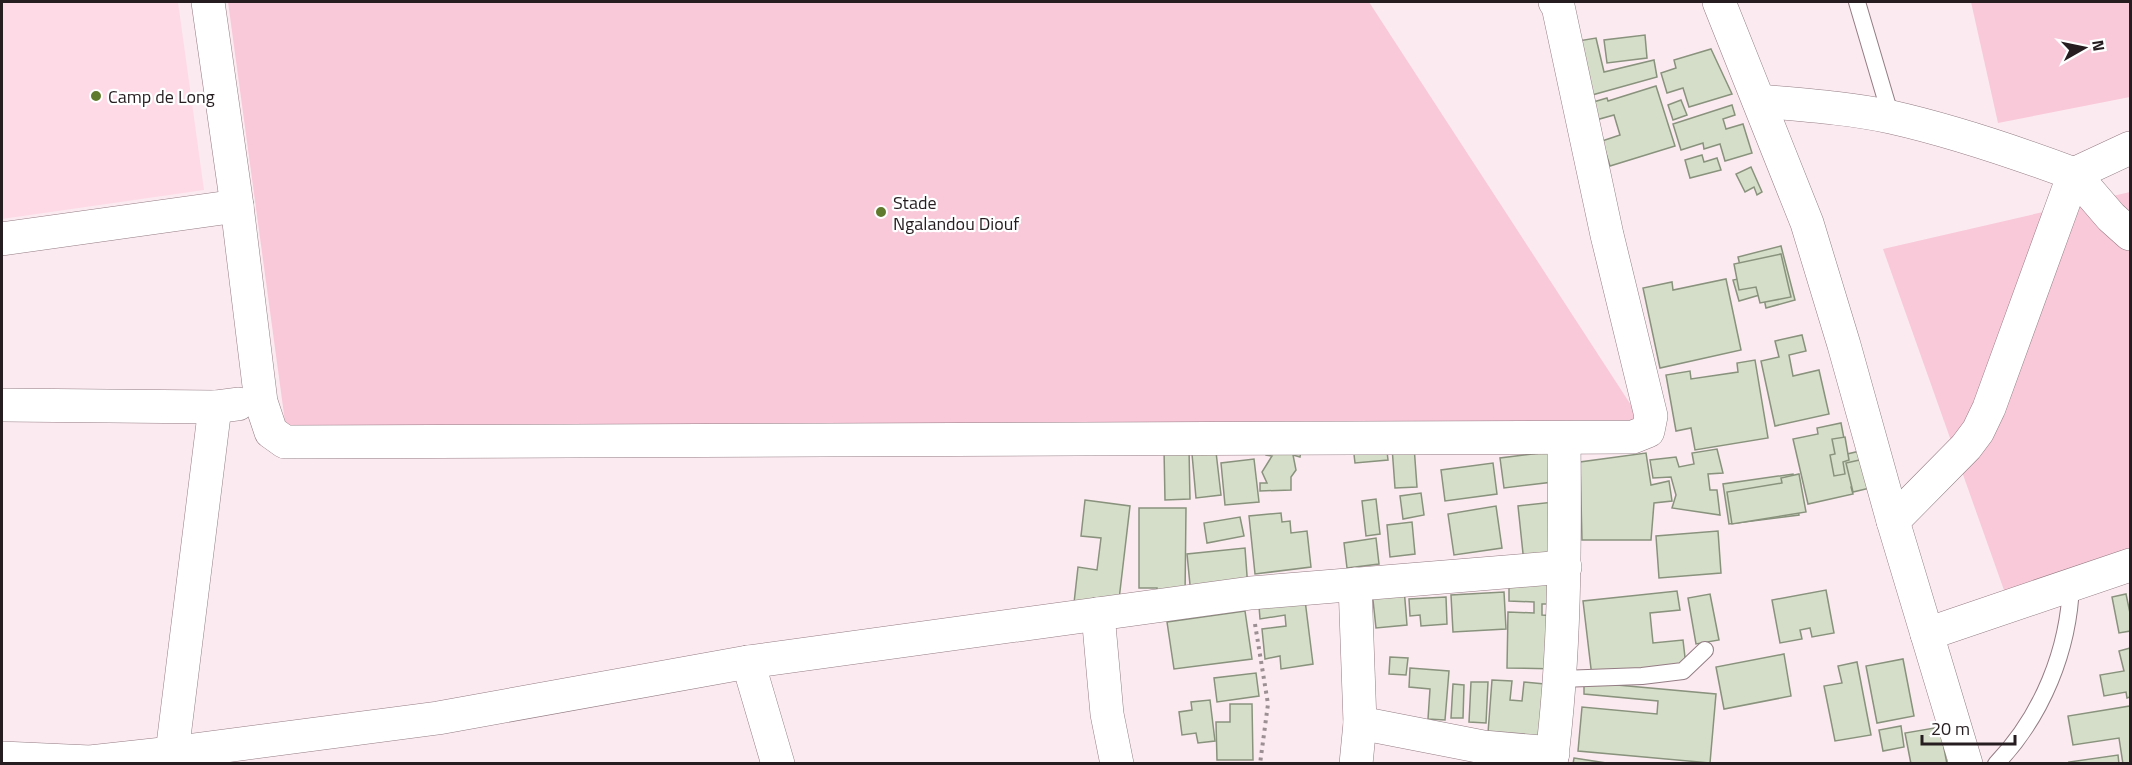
<svg xmlns="http://www.w3.org/2000/svg" width="2132" height="765" font-family="'Titillium Web',sans-serif">
<rect width="100%" height="100%" fill="#fbebf0"/>
<path fill="#fedae6" d="M2 2H178L204 190 2 219Z"/>
<g fill="#f9c9d9">
<path d="M228 2H1369L1642 422 286 429Z"/>
<path d="M1971 2H2130V97L1998 123Z"/>
<path d="M2130 192V558L2005 593 1883 249Z"/>
</g>
<g fill="#d5dec8" stroke="#89927d" stroke-width="1.5">
<path d="M1645 35 1647 58 1607 63 1604 40Z"/>
<path d="M1596 38 1604 72 1654 60 1657 77 1592 95 1578 41Z"/>
<path d="M1711 49 1732 94 1689 107 1683 88 1667 93 1661 73 1676 68 1674 60Z"/>
<path d="M1656 86 1675 146 1610 166 1602 141 1620 135 1614 115 1596 120 1590 103 1607 98 1608 101Z"/>
<path d="M1681 100 1687 115 1673 120 1668 105Z"/>
<path d="M1732 105 1735 115 1723 119 1726 129 1743 124 1752 153 1725 161 1720 144 1704 149 1703 143 1681 150 1673 124Z"/>
<path d="M1702 155 1704 162 1717 158 1721 170 1690 178 1685 160Z"/>
<path d="M1751 167 1762 192 1757 195 1754 187 1745 192 1736 174Z"/>
<path d="M1781 246 1795 300 1766 308 1763 294 1739 301 1733 280 1743 278 1738 257Z"/>
<path d="M1781 254 1791 297 1760 303 1756 287 1739 290 1734 264Z"/>
<path d="M1726 279 1741 350 1660 368 1643 288 1672 282 1673 290Z"/>
<path d="M1802 335 1806 351 1789 355 1793 376 1819 370 1829 414 1775 426 1761 361 1779 357 1775 341Z"/>
<path d="M1755 360 1768 438 1695 450 1691 428 1676 431 1666 375 1690 371 1691 379 1738 372 1737 363Z"/>
<path d="M1841 423 1847 454 1860 451 1867 483 1851 487 1853 494 1808 504 1793 439 1818 434 1817 428Z"/>
<path d="M1845 437 1849 460 1843 462 1845 474 1834 476 1830 455 1835 454 1832 439Z"/>
<path d="M1267 442 1302 444 1300 457 1293 455 1296 470 1291 477V490L1260 491V483H1267L1262 472 1272 456 1266 455Z"/>
<path d="M1386 442 1388 460 1355 463 1353 446Z"/>
<path d="M1414 446 1417 487 1395 488 1392 447Z"/>
<path d="M1189 448 1190 499 1165 500 1164 449Z"/>
<path d="M1717 449 1723 473 1708 474 1710 490H1717L1720 515 1672 508 1676 495 1671 477 1653 478 1650 460 1676 457 1679 467 1694 464 1692 453Z"/>
<path d="M1216 452 1221 495 1196 498 1192 454Z"/>
<path d="M1549 452 1553 482 1504 488 1500 458Z"/>
<path d="M1646 453 1651 485 1669 481 1672 501 1654 503 1651 540H1582L1580 462Z"/>
<path d="M1254 459 1259 502 1225 505 1221 463Z"/>
<path d="M1864 459 1870 488 1853 492 1846 463Z"/>
<path d="M1493 463 1497 494 1445 501 1441 470Z"/>
<path d="M1793 474 1799 515 1729 524 1723 484Z"/>
<path d="M1799 474 1806 512 1732 524 1727 492 1782 483 1781 478Z"/>
<path d="M1421 493 1424 515 1403 519 1400 496Z"/>
<path d="M1376 499 1380 534 1366 536 1362 501Z"/>
<path d="M1085 500 1130 506 1118 608 1074 603 1078 567 1097 570 1101 538 1081 536Z"/>
<path d="M1554 502 1560 560 1524 563 1518 506Z"/>
<path d="M1496 506 1502 548 1454 555 1448 514Z"/>
<path d="M1139 508H1186L1185 598 1157 597V588H1139Z"/>
<path d="M1281 513 1282 522 1290 521 1291 533 1307 531 1311 567 1255 574 1249 516Z"/>
<path d="M1240 517 1244 536 1207 543 1204 523Z"/>
<path d="M1412 522 1415 554 1390 557 1387 525Z"/>
<path d="M1718 531 1721 573 1659 578 1656 536Z"/>
<path d="M1376 538 1379 564 1347 568 1344 543Z"/>
<path d="M1245 548 1248 589 1191 595 1187 554Z"/>
<path d="M1509 579 1559 580V604H1542V615L1559 616 1558 669 1507 668 1508 612 1534 613V602L1509 601Z"/>
<path d="M1404 588 1407 625 1376 628 1372 591Z"/>
<path d="M1826 590 1834 633 1812 637 1810 628 1800 630 1802 639 1780 643 1772 600Z"/>
<path d="M1677 591 1680 610 1650 613 1653 643 1683 640 1686 666 1592 677 1583 601Z"/>
<path d="M1504 592 1506 629 1453 632 1451 595Z"/>
<path d="M1710 594 1719 640 1696 644 1688 598Z"/>
<path d="M2126 594 2130 613V631L2119 633 2112 597Z"/>
<path d="M1446 597 1447 624 1421 626 1420 615 1410 616 1409 599Z"/>
<path d="M1305 600 1313 664 1281 669 1280 656 1265 659 1262 629 1286 626 1285 615 1260 619 1259 606Z"/>
<path d="M1245 611 1252 659 1174 669 1167 622Z"/>
<path d="M2130 648V697L2127 698 2126 692 2104 696 2100 675 2124 671 2119 651Z"/>
<path d="M1784 654 1791 696 1724 709 1716 667Z"/>
<path d="M1390 657 1408 658 1406 675 1389 674Z"/>
<path d="M1903 659 1914 716 1877 723 1866 666Z"/>
<path d="M1857 662 1871 735 1835 741 1824 686 1842 683 1838 666Z"/>
<path d="M1410 668 1449 671 1445 720 1428 719 1430 689 1409 687Z"/>
<path d="M1256 673 1259 696 1217 702 1214 678Z"/>
<path d="M1492 680 1512 681 1510 700 1522 701 1524 682 1555 685 1550 751 1487 746Z"/>
<path d="M1471 682H1488L1486 723 1469 722Z"/>
<path d="M1584 682 1716 694 1710 763 1578 751 1582 707 1657 714 1658 701 1584 694Z"/>
<path d="M1453 684 1464 685 1463 718H1451Z"/>
<path d="M1210 700 1215 741 1198 743 1196 733 1182 735 1179 712 1192 710 1191 702Z"/>
<path d="M1230 704H1252L1253 760H1217L1216 722H1230Z"/>
<path d="M2130 706V764H2123L2119 738 2073 745 2068 716Z"/>
<path d="M1901 726 1904 747 1883 751 1879 730Z"/>
<path d="M1940 727 1947 764H1911L1905 733Z"/>
<path d="M2118 755 2119 764H2070L2069 762Z"/>
<path d="M1574 758 1613 764H1573Z"/>
</g>
<g fill="none" stroke-linecap="round" stroke-linejoin="round">
<defs>
<g id="service">
<path d="M1857 2 1891 117"/>
<path d="M1561 679 1642 676 1683 671 1705 650"/>
<path d="M1996 764C2042 716 2069 650 2071 584"/>
</g>
<g id="minor">
<path d="M208 2 237 206 261 402 271 432 285 442 1633 437 1648 431 1651 416 1607 235 1558 6 1555 2"/>
<path d="M1719 2 1807 223 1844 345 1893 521 1966 764"/>
<path d="M1759 101C1803 105 1848 108 1891 117 1953 131 2015 152 2074 174L2130 148"/>
<path d="M2 239 237 206"/>
<path d="M2 405 215 407 238 404"/>
<path d="M1893 521 1966 447 1978 431 1989 408 2074 174 2111 217 2130 234"/>
<path d="M1355 584 1360 723 1356 764"/>
<path d="M1098 614 1107 714 1117 764"/>
<path d="M1927 634 2130 565"/>
<path d="M748 662 778 764"/>
<path d="M1360 723 1483 747 1553 753"/>
<path d="M172 753 215 407"/>
<path d="M2 758 90 762 172 753 438 718 748 662 1251 593 1565 567"/>
<path d="M1551 764C1565 655 1565 547 1564 438"/>
</g>
</defs>
<use href="#service" stroke="#947c84" stroke-width="18"/>
<use href="#minor" stroke="#947c84" stroke-width="34"/>
<path stroke="#9c8f93" stroke-width="4" stroke-dasharray="3 4.5" stroke-linecap="butt" d="M1255 624 1268 704 1260 764"/>
<use href="#service" stroke="#fff" stroke-width="16"/>
<use href="#minor" stroke="#fff" stroke-width="33"/>
</g>
<g fill="#607a2d" stroke="#fff" stroke-width="2">
<circle cx="96" cy="96" r="6"/>
<circle cx="881" cy="212" r="6"/>
</g>
<g text-anchor="middle" dominant-baseline="central" stroke-width="4.5" stroke-linejoin="round" paint-order="stroke">
<g font-size="18" fill="#261d20" stroke="#fff" text-anchor="start">
<text x="108" y="96">Camp de Long</text>
<text x="893" y="202">Stade<tspan x="893" dy="21">Ngalandou Diouf</tspan></text>
</g>
</g>
<rect width="2132" height="765" fill="none" stroke="#261d20" stroke-width="6"/>
<g transform="translate(2084 48) rotate(81)" stroke="#ffffff" stroke-width="4.5" paint-order="stroke">
<path d="M0-4.5L10 22L0 15L-10 22Z" fill="#261d20"/>
<text y="-9" font-size="16" font-weight="bold" text-anchor="middle" fill="#261d20">N</text>
</g>
<path d="M1922 735v9h93v-9" fill="none" stroke="#261d20" stroke-width="3"/>
<text x="1931" y="735" font-size="18" fill="#261d20" stroke="#ffffff" stroke-width="4.5" paint-order="stroke">20 m</text>
</svg>
